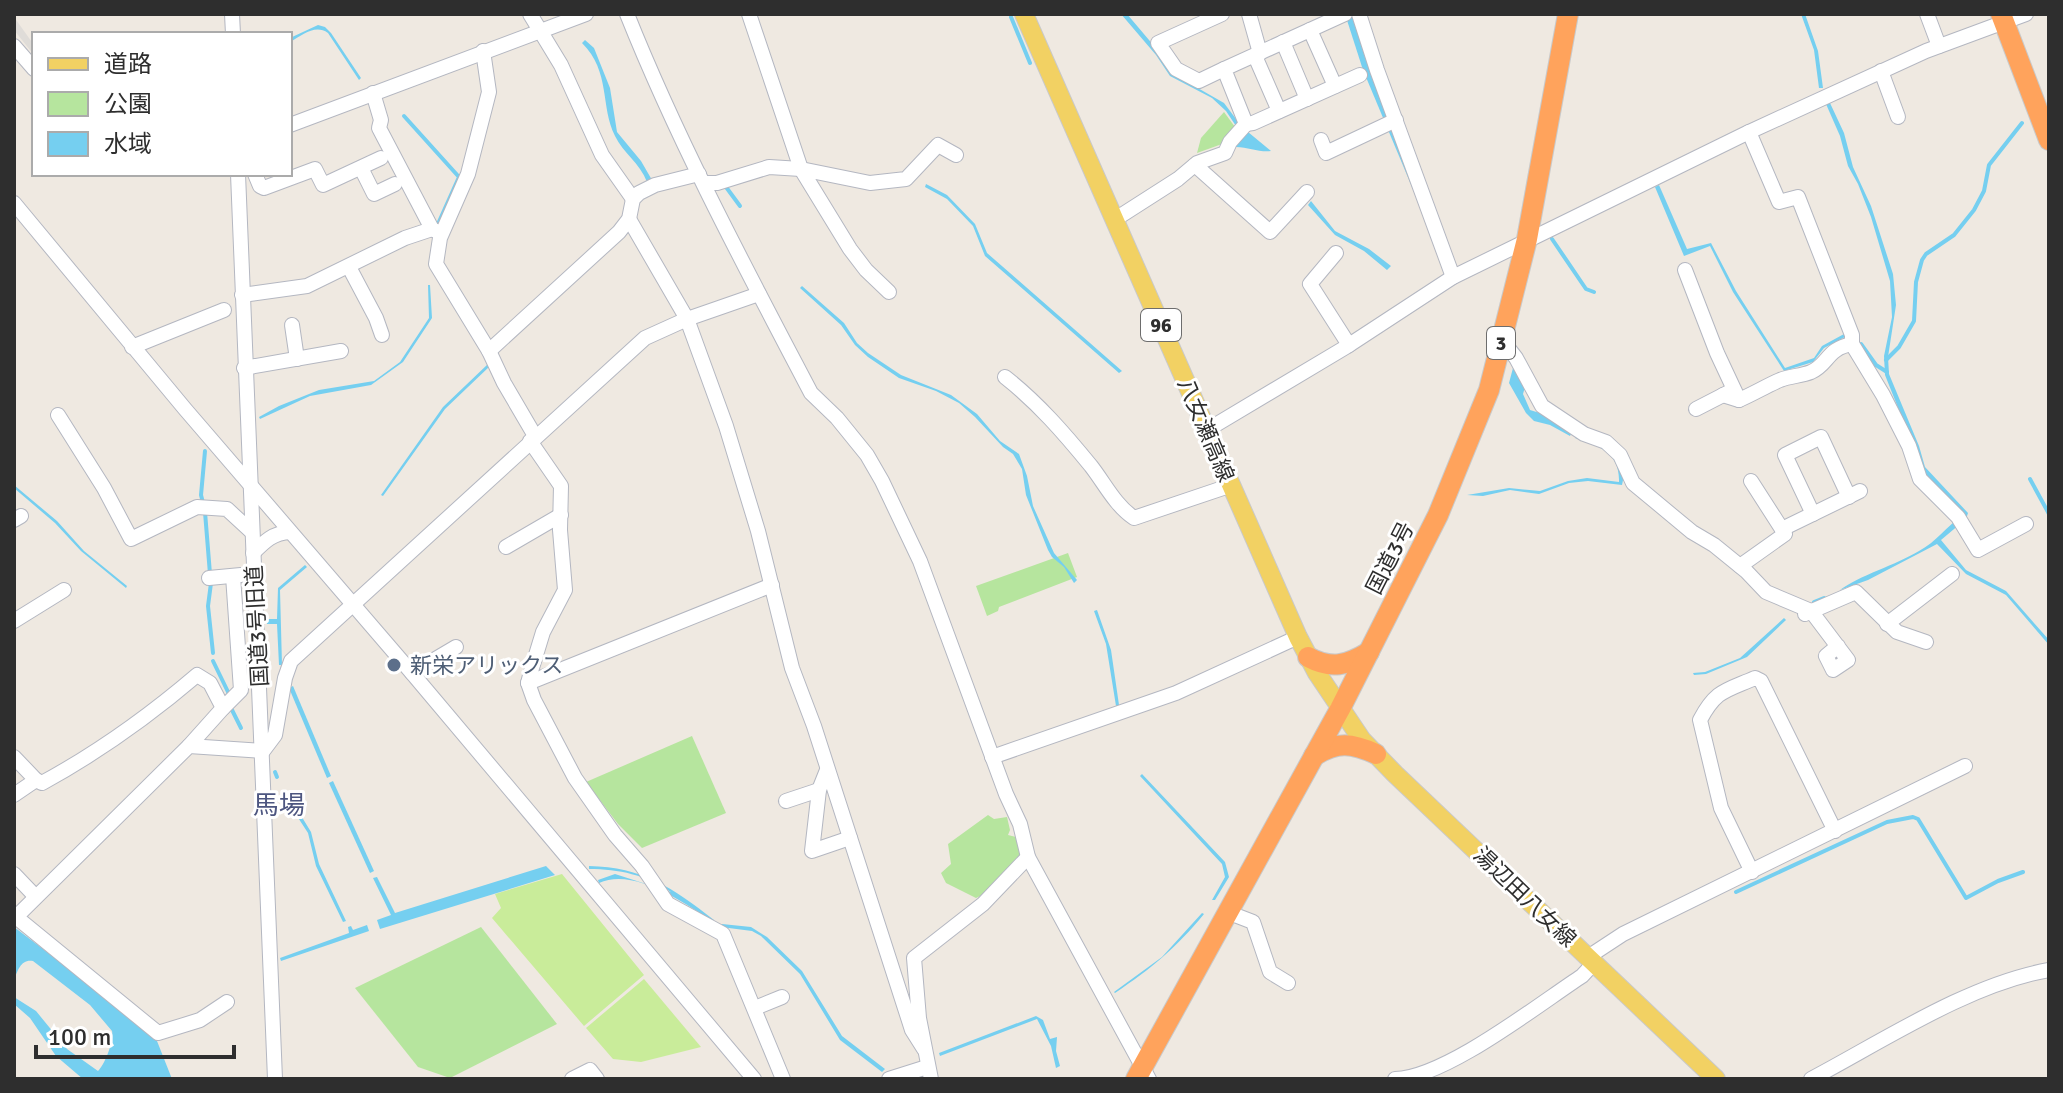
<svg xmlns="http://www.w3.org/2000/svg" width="2063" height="1093" font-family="Signika,'Noto Sans JP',sans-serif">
<rect width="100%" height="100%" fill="#efe9e1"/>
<g fill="#b6e59e">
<path d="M1224 112 1235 127 1222 144 1197 153 1201 138Z"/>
<path d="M1068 553 1077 577 999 607 998 611 987 616 976 586Z"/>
<path d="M692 736 726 813 642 848 618 824 586 782Z"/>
<path d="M988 815 994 819 1007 817 1010 830 1008 835 1020 838 1022 852C1017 858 1016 863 1012 869 1003 881 990 892 976 898L946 883 941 873 951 864 948 844Z"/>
<path d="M481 927 557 1024 450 1078 418 1067 355 988Z"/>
</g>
<g fill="#c9ec9a">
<path d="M562 874 644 975 584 1026 492 918 501 908 495 894Z"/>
<path d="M644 979 701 1047 641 1062 613 1059 586 1028Z"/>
</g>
<path fill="#dfdcd8" d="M14 17 34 45V55L14 30Z"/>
<g fill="#75cff0">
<path d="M1121 14H1127L1182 79 1224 103 1239 123 1236 126 1226 111 1212 98 1170 76 1156 55Z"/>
<path d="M1345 14H1350L1356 23 1417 199 1363 70Z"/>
<path d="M1801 14H1805L1818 51 1823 88H1819L1814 50Z"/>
<path d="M318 25 325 27 331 33 361 78 359 80 328 33C315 24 303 35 290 42V38Z"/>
<path d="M585 40 594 48 610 88 617 132 641 161 652 180 647 182C640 163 623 153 615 136 600 106 611 72 582 43Z"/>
<path d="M1830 103 1844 133 1853 167 1871 206 1893 274 1896 305 1888 357 1889 374 1919 446 1925 467 1968 513 1966 519 1941 540 1966 570 2006 591 2049 640V645L2006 595 1966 574 1937 544 1868 580 1840 590C1858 576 1896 565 1919 551 1936 542 1947 526 1963 515L1924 473 1885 375 1884 356 1892 317 1890 281 1871 217 1858 184 1848 166 1840 136 1826 104Z"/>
<path d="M1248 132 1271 151C1260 153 1246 146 1234 147L1243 137V135Z"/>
<path d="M926 184 947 195 975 224 987 253 1122 371 1119 373 985 256 973 226 947 199 925 187Z"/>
<path d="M1659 185 1687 249 1711 243 1736 291 1785 368 1814 358 1822 346 1844 334 1845 337 1824 348 1813 362 1784 371 1733 292 1710 246 1684 256 1655 187Z"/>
<path d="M1311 201 1335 231 1369 249 1391 266 1387 270 1364 251 1335 235 1308 205Z"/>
<path d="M428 285H430L432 318 403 362 371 385 310 396 260 419 259 417 279 406 319 390 374 381 400 362 429 318Z"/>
<path d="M802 286 844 323 857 343 868 353 901 375 951 395 977 414 1000 441 1019 454 1027 476 1033 506 1054 553 1077 580 1074 583 1064 567 1052 557 1048 550 1026 495 1022 469 1013 454 1003 447 975 417 959 403 936 391 899 378 868 357 855 345 841 325 800 288Z"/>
<path d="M488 364 490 366 445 409 383 496 381 495 443 407Z"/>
<path d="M1513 368 1525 387 1523 394 1530 410 1543 414 1571 434 1570 436 1550 425 1534 421 1526 413 1509 383Z"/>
<path d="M1577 435C1598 445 1630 457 1622 485L1588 481 1569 483 1539 494 1510 490 1483 496 1467 495 1509 488 1540 491 1568 481 1587 478 1619 482C1620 453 1600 446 1575 438Z"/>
<path d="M14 485 57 521 84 551 127 586 126 588 81 551 55 523 14 488Z"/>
<path d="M305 565 307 567 280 590 282 665H279L277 624H267V619H277L278 588Z"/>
<path d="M1097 610 1111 650 1119 705 1116 706 1106 644 1094 611Z"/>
<path d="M1784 618 1786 620 1747 657 1706 674 1694 675 1693 673 1705 672 1740 658Z"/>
<path d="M293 686 331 776 327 778 289 688Z"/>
<path d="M1142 774 1225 862 1229 877 1215 900H1212L1225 877 1222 864 1140 776Z"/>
<path d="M333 781 374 871 370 873 329 783Z"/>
<path d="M286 791 311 832 319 864 346 921 343 922 316 866 308 833 282 793Z"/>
<path d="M546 866 555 875 380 929 377 920 391 915 373 878 377 877 395 913Z"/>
<path d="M589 866C642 867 673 888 714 920V922C684 903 634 867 599 883L598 880 615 874 671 892C646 875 619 869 589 869Z"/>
<path d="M1202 913 1204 914C1175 949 1152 968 1115 993L1114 992 1162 957Z"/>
<path d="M722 924 751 927 767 937 802 971 842 1036 885 1069 882 1072 840 1040 800 974 761 936 752 931 721 927Z"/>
<path d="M367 925 369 931 281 961 280 958 349 933 348 927 351 926 353 930Z"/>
<path d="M14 927 109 999 157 1041 172 1079H83L56 1056 30 1018 14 1004V997L36 1011 67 1049 98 1071C105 1064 114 1041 112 1031L90 1005 33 961C21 959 18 970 14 980Z"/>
<path d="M1036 1016 1043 1020 1050 1039 1057 1037 1056 1051 1060 1066 1056 1068 1051 1046 1037 1019 940 1056 939 1053Z"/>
</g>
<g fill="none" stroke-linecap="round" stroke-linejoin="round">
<g stroke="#75cff0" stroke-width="4">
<path d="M1011 17 1030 63"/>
<path d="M404 116 459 177 438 224"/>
<path d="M726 187 740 206"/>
<path d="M1552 239 1586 289 1594 292"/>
<path d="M1861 344 1876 365 1887 372"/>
<path d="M1886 360 1899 347 1914 321 1916 282 1922 260 1926 254 1954 235 1974 210 1984 191 1989 165 2022 123"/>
<path d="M2030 479 2049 514"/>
<path d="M203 503 201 495 205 451"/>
<path d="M205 512 210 574"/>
<path d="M211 583 208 606 213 653"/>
<path d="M1814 602 1824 598"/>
<path d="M213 661 230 696"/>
<path d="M232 710 241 728"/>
<path d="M275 772 277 777"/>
<path d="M1736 892 1887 822 1913 817 1918 819 1966 898 1998 881 2023 872"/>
</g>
<defs>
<g id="minor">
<path d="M232 14 233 34"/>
<path d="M530 14 561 65 602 155 633 199"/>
<path d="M627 14C679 144 746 269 811 393L837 418 867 455 882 481 920 561 1006 794 1020 824 1028 857 1149 1079"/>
<path d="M749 14 801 169 850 249 866 270 889 292"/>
<path d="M1222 14 1158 43 1176 69 1199 81 1224 69"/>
<path d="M1249 14 1260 53"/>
<path d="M1359 14 1377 70 1453 277"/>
<path d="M1927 14 1939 46"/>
<path d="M1310 30 1335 86"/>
<path d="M1283 42 1307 99"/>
<path d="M14 46 34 69"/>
<path d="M483 51 489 92 468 174 440 238 436 264 489 351 504 383 535 436"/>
<path d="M1255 56 1279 111"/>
<path d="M1881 71 1898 117"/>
<path d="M373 93 381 120 379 128 432 229 440 233"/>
<path d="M1246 124 1253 123 1360 75"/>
<path d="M290 125 586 14"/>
<path d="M1749 132 1779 202 1798 197 1852 335V344"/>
<path d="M1321 140 1326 153 1396 120"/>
<path d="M1195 165 1270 232 1307 192"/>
<path d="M361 168 374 194 395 184"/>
<path d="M238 174 275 1079"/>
<path d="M255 174 260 186 264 188 315 169 323 185 381 158"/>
<path d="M704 183H717L769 167 801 169 870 183 906 179 938 145 956 155"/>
<path d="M14 203 185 409 412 673 754 1079"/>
<path d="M629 219 687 319 726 426 758 531 792 668 814 726 912 1030 924 1049"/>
<path d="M1114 220 1178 179 1197 163 1225 153 1230 142 1246 124 1224 69 1345 14"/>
<path d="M1336 253 1310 284 1349 345"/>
<path d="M349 267 376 318 382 335"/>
<path d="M1685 270 1717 353 1739 400"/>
<path d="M242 295 307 286 405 238 432 229"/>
<path d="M292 325 297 359"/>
<path d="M1502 340 1516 358 1542 406 1584 434 1606 442 1620 455 1633 483 1692 532 1714 545 1746 571 1766 592 1811 611 1848 660 1833 670 1826 656 1838 646"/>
<path d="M132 347 224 310"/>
<path d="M489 351 619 232 629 219 633 199 639 193 655 185 699 174"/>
<path d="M244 368 341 351"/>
<path d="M1005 377C1038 403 1064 433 1091 466 1105 484 1115 505 1134 518L1229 486"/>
<path d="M1723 395 1739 400C1753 394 1766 386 1780 380 1790 376 1801 376 1811 372 1829 364 1826 349 1852 344L1883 395 1909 446 1920 479 1958 517 1978 550 2026 524"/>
<path d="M1696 409 1731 391"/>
<path d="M58 415 104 488 131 539 197 507 227 509 252 532"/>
<path d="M1207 430 1346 347 1453 277 1749 132 1926 51 2026 14"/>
<path d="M530 441 561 486 560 530 565 590 543 632 532 668 528 683 534 700 575 778 615 835 642 866 668 904 723 934 783 1079"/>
<path d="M1813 514 1785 455 1821 437 1849 497"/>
<path d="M14 520 21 516"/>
<path d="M1782 529 1860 491"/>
<path d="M506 547 561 515"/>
<path d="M253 553C265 541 273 533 290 532"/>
<path d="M1740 566 1785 534 1751 481"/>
<path d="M209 578 241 575"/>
<path d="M1805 614 1856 592 1897 632 1926 642"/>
<path d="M14 621 64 590"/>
<path d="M1887 624 1952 574"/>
<path d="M412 673 456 647"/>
<path d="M528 683 772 585"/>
<path d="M223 708 241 690 233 576"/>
<path d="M14 757 36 780"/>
<path d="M992 757 1176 693 1298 637"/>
<path d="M827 770 819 790 812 851 850 838"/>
<path d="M14 795 36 780 42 783C97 753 149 716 197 675L210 683 223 708 189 746"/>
<path d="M786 801 819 790"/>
<path d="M1752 872 1721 808 1700 720C1716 690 1725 691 1755 678L1761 681 1835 831"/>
<path d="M14 874 35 896"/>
<path d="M1227 912 1253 922 1270 972 1288 983"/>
<path d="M16 917 158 1033 200 1020 227 1002"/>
<path d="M14 919 189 746 263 751 275 735 285 678 291 661 645 338 687 319 759 294"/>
<path d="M1588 957 1623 934 1965 766"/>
<path d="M755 1008 782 997"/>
<path d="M572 1079 590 1070 597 1079"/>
<path d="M889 1079 927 1067"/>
<path d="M931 1079 919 1018 914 958 983 904 1028 857"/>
<path d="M1395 1079C1445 1078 1539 1004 1582 976L1594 963"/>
<path d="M1811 1079C1883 1041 1969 984 2049 970"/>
</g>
<path id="major" d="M1024 14 1298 637 1317 673 1362 740 1395 774 1716 1079"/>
<g id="highway">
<path d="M2001 14 2049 140"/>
<path d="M1308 657C1332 670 1347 665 1369 652"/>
<path d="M1314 756C1337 741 1352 743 1376 754"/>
<path d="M1136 1079 1340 709 1438 515 1489 390 1527 239 1568 14"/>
</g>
</defs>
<use href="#minor" stroke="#b4b7c1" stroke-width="16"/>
<use href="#major" stroke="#c9c9c9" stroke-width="20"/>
<use href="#highway" stroke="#c9c9c9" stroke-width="22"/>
<use href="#minor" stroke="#fff" stroke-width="14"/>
<use href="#major" stroke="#f2d163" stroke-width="18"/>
<use href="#highway" stroke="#ffa35c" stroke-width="20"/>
</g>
<circle fill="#5c6f8a" stroke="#fff" stroke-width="3" cx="394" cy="665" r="8"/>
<g text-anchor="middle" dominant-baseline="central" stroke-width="6" stroke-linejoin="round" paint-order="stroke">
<g fill="#fff" stroke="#6d6d6d" stroke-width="2">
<rect x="1141" y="309" width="40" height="32" rx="6"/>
<rect x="1487" y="327" width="28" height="32" rx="6"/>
</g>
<g font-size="20" font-weight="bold" fill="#2e2e2e">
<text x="1161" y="325">96</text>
<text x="1501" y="343">3</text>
</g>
<g font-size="22" fill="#2e2e2e" stroke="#fff">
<text transform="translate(1206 430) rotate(67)">八女瀬高線</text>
<text transform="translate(1390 558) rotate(-63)">国道3号</text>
<text transform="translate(257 626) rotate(-93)">国道3号旧道</text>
<text transform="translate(1525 897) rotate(44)">湯辺田八女線</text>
</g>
<g font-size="22" fill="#4e5e75" stroke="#fff" text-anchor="start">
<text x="410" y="665">新栄アリックス</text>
</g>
<g font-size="26" fill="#4d5680" stroke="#fff">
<text x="279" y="806">馬場</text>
</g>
</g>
<rect width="2063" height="1093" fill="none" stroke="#2e2e2e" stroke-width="32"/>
<rect x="32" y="32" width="260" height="144" fill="#ffffff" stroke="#ababab" stroke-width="2"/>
<rect x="48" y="58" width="40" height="12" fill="#f2d163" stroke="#ababab" stroke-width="2"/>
<text x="104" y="72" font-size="24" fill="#2e2e2e">道路</text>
<rect x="48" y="92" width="40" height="24" fill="#b6e59e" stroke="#ababab" stroke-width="2"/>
<text x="104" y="112" font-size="24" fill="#2e2e2e">公園</text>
<rect x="48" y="132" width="40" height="24" fill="#75cff0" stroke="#ababab" stroke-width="2"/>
<text x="104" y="152" font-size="24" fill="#2e2e2e">水域</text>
<path d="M36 1045v12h198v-12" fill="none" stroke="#2e2e2e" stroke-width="4"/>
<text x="48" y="1045" font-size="24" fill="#2e2e2e" stroke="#ffffff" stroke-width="6" paint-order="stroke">100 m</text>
</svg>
